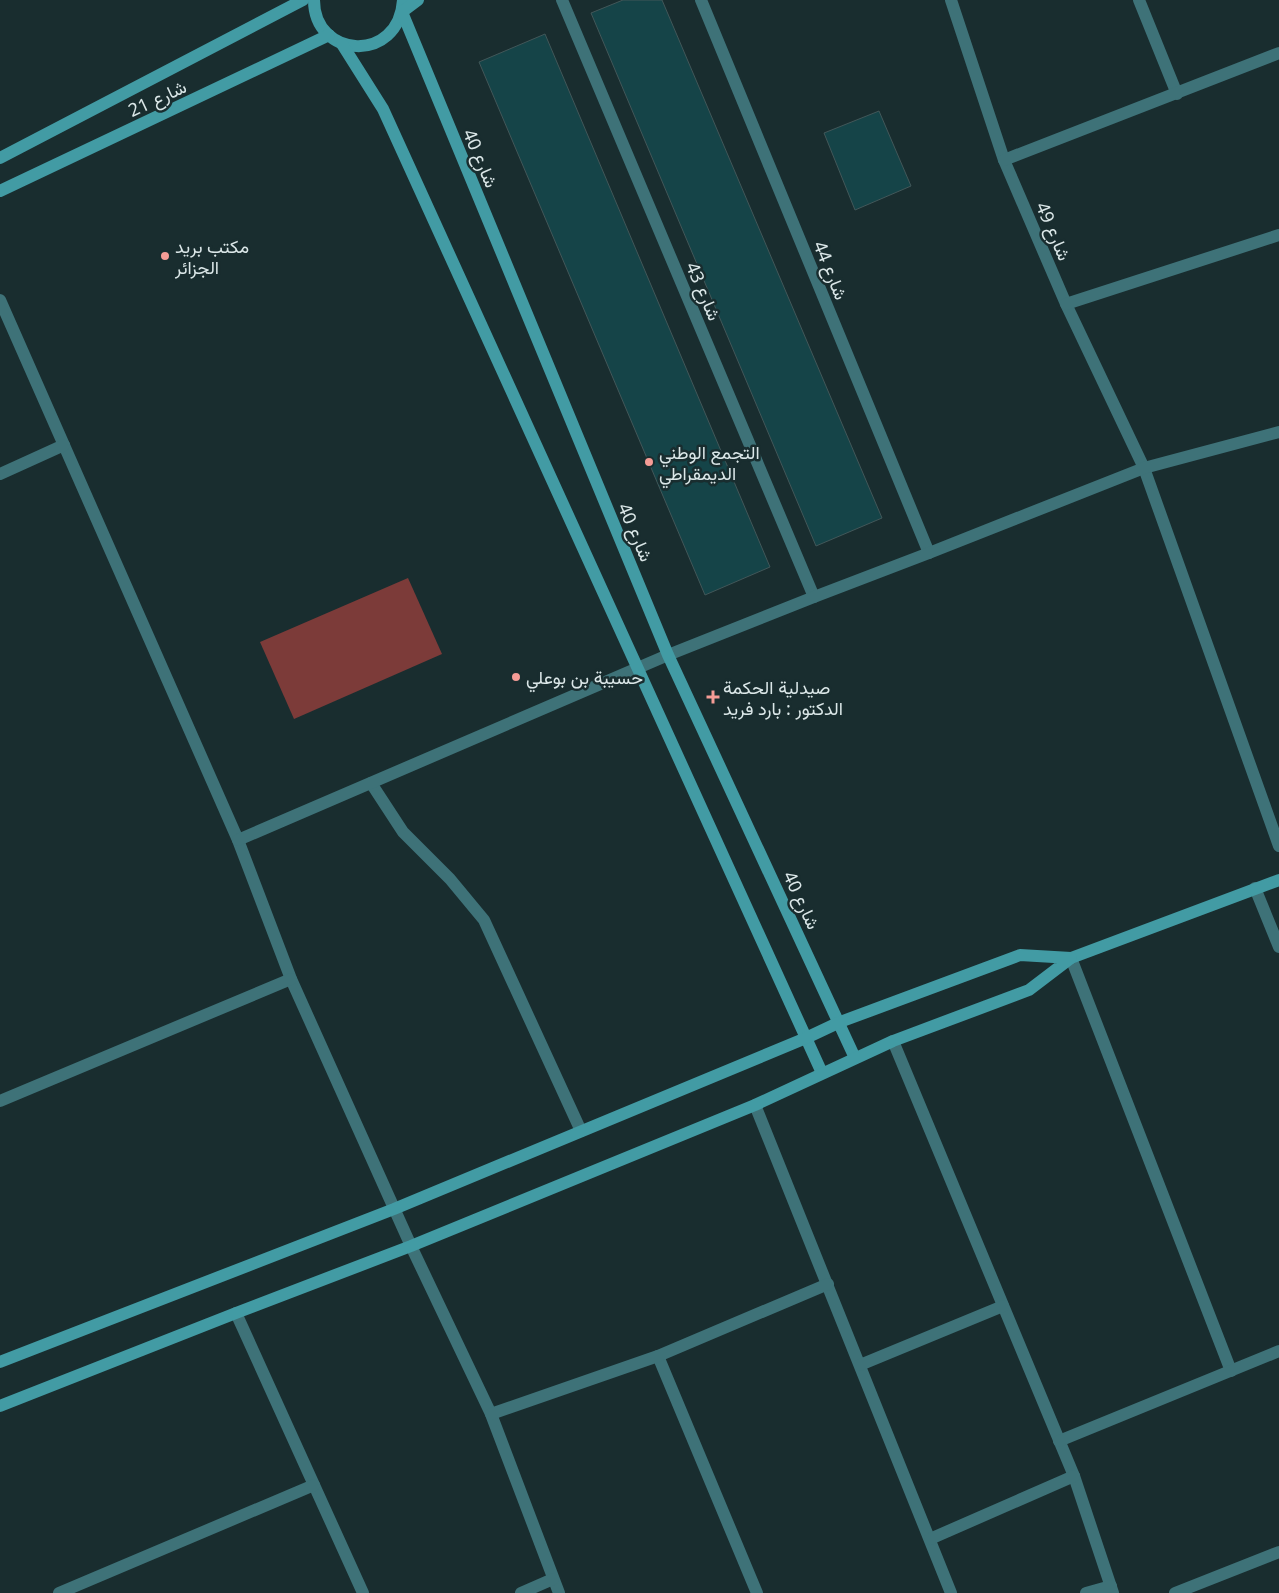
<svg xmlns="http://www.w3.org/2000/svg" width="1279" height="1593" font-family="'Noto Sans',Vazirmatn,sans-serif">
<rect width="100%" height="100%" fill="#192d2f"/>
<path fill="#7c3b39" d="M408 578 442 654 294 719 260 642Z"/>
<g fill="#154448" stroke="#425759">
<path d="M623 0H662L882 518 816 546 591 13Z"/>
<path d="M545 34 770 567 705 595 479 62Z"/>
<path d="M879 111 911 186 855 210 824 133Z"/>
</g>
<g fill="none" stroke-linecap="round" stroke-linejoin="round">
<path stroke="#3e7278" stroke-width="12" d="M371 783 403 832 450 879 484 920 581 1131"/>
<g stroke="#3e7278" stroke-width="12">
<path d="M562 0 814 597"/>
<path d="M701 0 929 553"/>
<path d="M951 0 1004 160 1066 304 1144 468 1279 846"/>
<path d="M1139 0 1177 94"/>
<path d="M1004 160 1279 53"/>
<path d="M0 300 238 840 291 979 411 1246 491 1414 559 1593"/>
<path d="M1066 304 1279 235"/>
<path d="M0 474 64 445"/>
<path d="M238 840 668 655 814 597 929 553 1144 468 1279 432"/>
<path d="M1255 888 1279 947"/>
<path d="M1071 958 1231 1371"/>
<path d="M893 1041 1074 1476 1113 1593"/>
<path d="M0 1101 291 979"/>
<path d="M755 1105 951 1593"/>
<path d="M236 1313 363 1593"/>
<path d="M658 1356 757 1593"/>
<path d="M860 1365 1003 1306"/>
<path d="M491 1414 658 1356 828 1284"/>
<path d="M1059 1441 1279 1351"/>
<path d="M930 1539 1074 1476"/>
<path d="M59 1593 314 1485"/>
<path d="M521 1593 553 1579"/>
<path d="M1086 1593 1111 1586"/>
<path d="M1175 1593 1279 1552"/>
</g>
<g stroke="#429ba4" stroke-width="12">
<path d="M314 0C314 59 399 64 403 0"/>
<path d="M418 0 402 12 668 655 855 1058"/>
<path d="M342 44 383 109 822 1073"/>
<path d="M0 158 303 0"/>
<path d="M0 191 329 35"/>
<path d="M1071 958 1279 880"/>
<path d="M0 1362 394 1209 806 1038 840 1022 1020 955 1071 958 1029 990 893 1041 755 1105 411 1246 236 1313 0 1406"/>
</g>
</g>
<g fill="#f59c96" stroke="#192d2f" stroke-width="2">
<circle cx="165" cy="256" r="5"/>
<circle cx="649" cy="462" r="5"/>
<circle cx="516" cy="677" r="5"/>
<path d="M710.5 689.5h5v5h5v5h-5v5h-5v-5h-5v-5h5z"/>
</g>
<g text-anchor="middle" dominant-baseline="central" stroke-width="5" stroke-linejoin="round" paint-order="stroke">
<g font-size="18" fill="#dbe7e8" stroke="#192d2f">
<text transform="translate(157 98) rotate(-25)">شارع 21</text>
<text transform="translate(481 158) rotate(67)">شارع 40</text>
<text transform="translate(1054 231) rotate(67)">شارع 49</text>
<text transform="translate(831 270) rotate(68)">شارع 44</text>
<text transform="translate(704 291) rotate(67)">شارع 43</text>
<text transform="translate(636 532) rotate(67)">شارع 40</text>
<text transform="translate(802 900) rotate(65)">شارع 40</text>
</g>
<g font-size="18" fill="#dbe7e8" stroke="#192d2f" text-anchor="start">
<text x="175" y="246">مكتب بريد<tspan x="175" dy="21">الجزائر</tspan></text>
<text x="659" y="452">التجمع الوطني<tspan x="659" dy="21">الديمقراطي</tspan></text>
<text x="526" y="677">حسيبة بن بوعلي</text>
<text x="723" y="687">صيدلية الحكمة<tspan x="723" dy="21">الدكتور : بارد فريد</tspan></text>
</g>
</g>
</svg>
